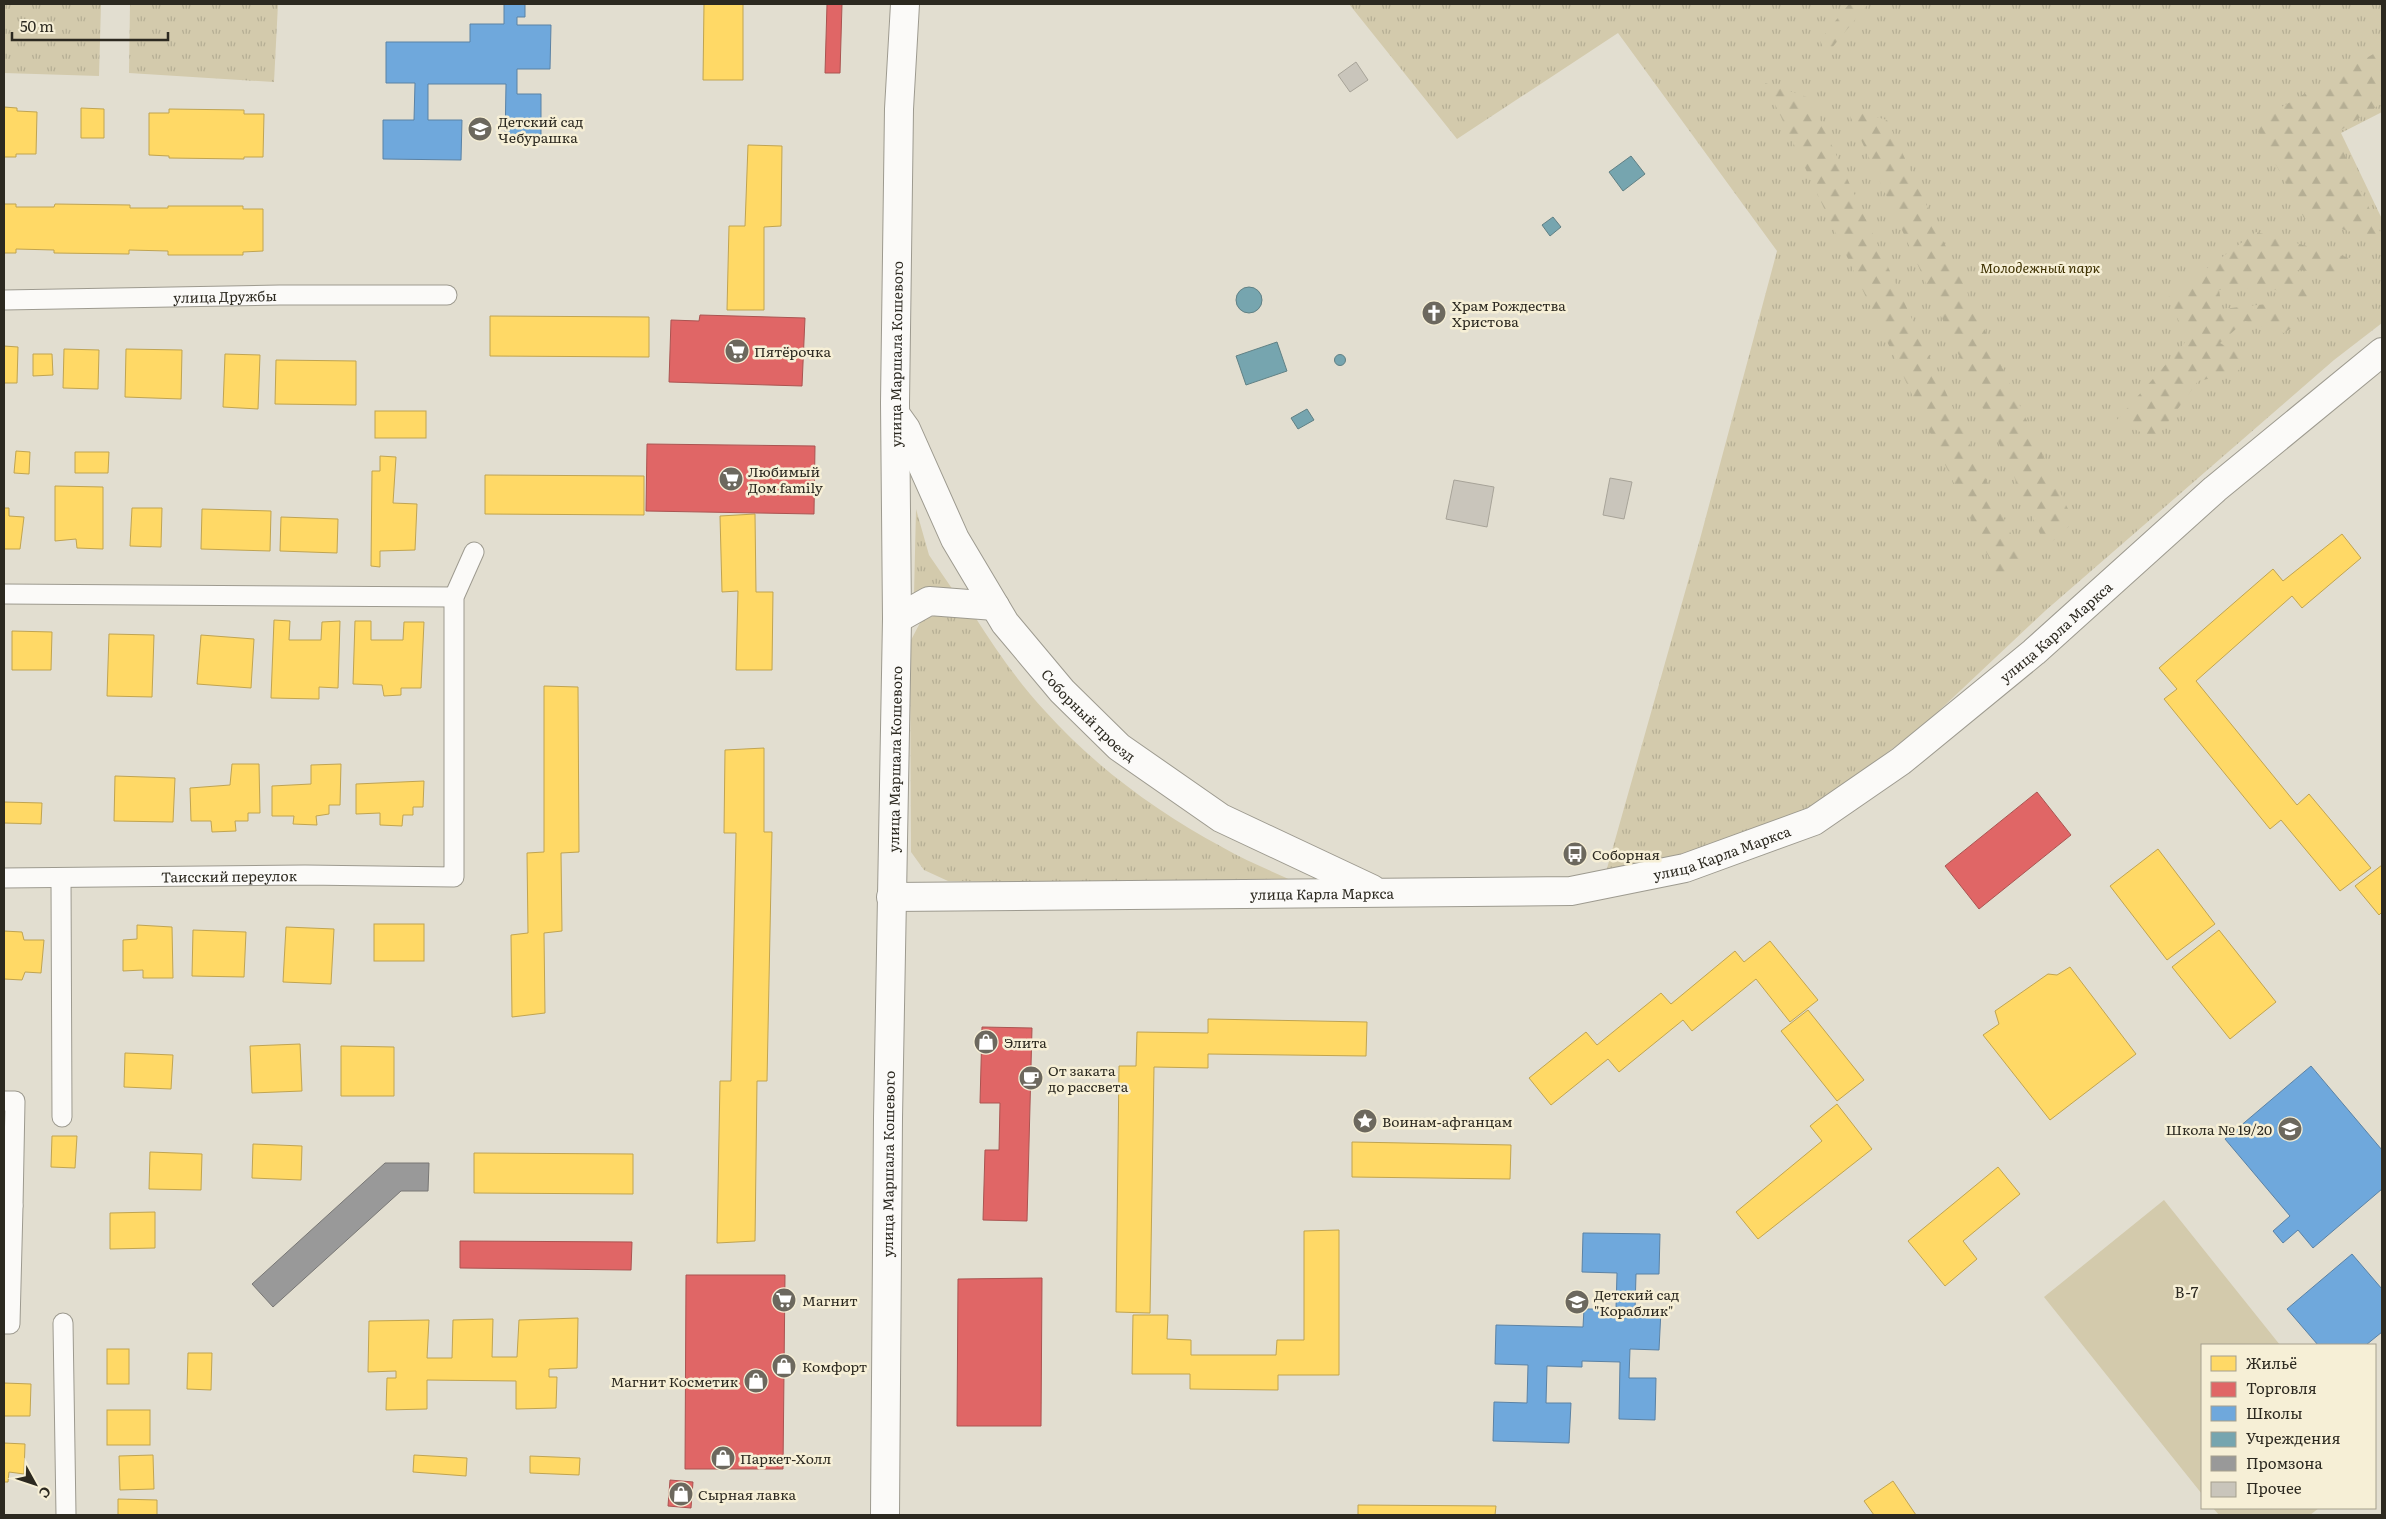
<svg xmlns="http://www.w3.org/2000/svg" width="2386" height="1519" font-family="Literata,serif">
<defs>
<pattern id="grass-tufts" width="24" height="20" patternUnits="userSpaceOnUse" patternTransform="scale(1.25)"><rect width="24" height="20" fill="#d3caac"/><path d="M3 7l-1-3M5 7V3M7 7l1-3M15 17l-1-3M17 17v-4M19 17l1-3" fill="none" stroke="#b5ae94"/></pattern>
<pattern id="forest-firs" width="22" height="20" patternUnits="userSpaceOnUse" patternTransform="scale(1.25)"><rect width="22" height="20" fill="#d3caac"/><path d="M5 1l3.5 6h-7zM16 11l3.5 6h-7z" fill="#b5ae94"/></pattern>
</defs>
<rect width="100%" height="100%" fill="#e2ded0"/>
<g fill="url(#grass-tufts)">
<path d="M4 4H101L99 76 4 73Z"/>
<path d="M130 4H278L274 82 129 73Z"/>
<path d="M1349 4H2382V112L2341 133 2382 219V323L2334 360 2045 611 1926 723 1858 775 1805 811 1738 843 1606 872 1700 539 1777 251 1618 33 1457 139Z"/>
<path d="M916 509 929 555 953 590 914 595Z"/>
<path d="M946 613 975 617C996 650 1019 683 1045 711 1094 766 1157 812 1222 847 1246 861 1272 871 1297 883L948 881 924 870 911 852 910 642 922 619Z"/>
</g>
<g fill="url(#forest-firs)">
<path d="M1849 4H1868L1826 55 1820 40Z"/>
<path d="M2382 49V103L2335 134 2382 236V241L2304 218 2254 123Z"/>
<path d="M1765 83 1810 98 2025 564 2001 583Z"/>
<path d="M1847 109 1887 120 2074 522 2046 547Z"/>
<path d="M2256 232 2361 261 2345 274 2285 269 2316 288 2314 306 2271 288 2219 290 2222 309 2276 303 2301 322 2284 333 2245 321 2220 343 2248 359 2236 373 2198 381 2156 439 2116 421 2188 339 2167 298Z"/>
</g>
<g fill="#d3caac">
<path d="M2164 1200 2280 1345H2202V1494L2044 1297Z"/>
<path d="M2213 1508H2319L2310 1515H2219Z"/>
</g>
<g fill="#ffd966" stroke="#c0a451">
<path d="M704 4H743V80H703Z"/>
<path d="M4 107 17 108V111L37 112 36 154H16V157H4Z"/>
<path d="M81 108 104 109V138H81Z"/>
<path d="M169 109 244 110V114H264L263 157H244V159L169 158V156L149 155V113H169Z"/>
<path d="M748 145 782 146 781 226 764 227V310H727L729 226H745Z"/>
<path d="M4 204H16V207H54L55 204 130 205V208H168V206H243V209H263V251L243 252V255H168V251L129 250V254L54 253V250L16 249V253H4Z"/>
<path d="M490 316 649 317V357L490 356Z"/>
<path d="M4 346 18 347 17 383H4Z"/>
<path d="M64 349 99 350 98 389 63 388Z"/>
<path d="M126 349 182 350 181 399 125 397Z"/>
<path d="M33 354H52L53 375 33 376Z"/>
<path d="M225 354 260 355 258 409 223 407Z"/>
<path d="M276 360 356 361V405L275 404Z"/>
<rect x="375" y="411" width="51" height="27"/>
<path d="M16 451 30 452 29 474 14 473Z"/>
<path d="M75 452H109L108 473H75Z"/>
<path d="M380 456 396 457 393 503 417 504 415 550 380 551V567L371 566 372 471H380Z"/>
<path d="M485 475 644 476V515L485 514Z"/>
<path d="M55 486 103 487V549L77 548 76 539 55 541Z"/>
<path d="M4 508H9V516L24 517 20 549H4Z"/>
<path d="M132 508H162L161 547 130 546Z"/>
<path d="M202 509 271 511 270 551 201 549Z"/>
<path d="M755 514 756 592H773L772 670H736L738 591 722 592 720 516Z"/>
<path d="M281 517 338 519 337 553 280 551Z"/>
<path d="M2342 534 2361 558 2302 608 2292 596 2196 681 2297 805 2309 794 2371 868 2340 891 2281 820 2270 829 2164 699 2177 689 2159 668 2273 569 2283 581Z"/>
<path d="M274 620 290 621 289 640H321L322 622 340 621 338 688 319 687V699L271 698Z"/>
<path d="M355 621H371V640H403L404 622H424L421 688H401V695L384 696 382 685 353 684Z"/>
<path d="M12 631 52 632 51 670H12Z"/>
<path d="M109 634 154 635 152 697 107 696Z"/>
<path d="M201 635 254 639 251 688 197 684Z"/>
<path d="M544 686 578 687 579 852 561 853 562 931 544 933 545 1013 512 1017 511 935 528 933 527 853 544 852Z"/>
<path d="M764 748V832H772L767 1081H757L755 1241 717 1243 720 1081H731L736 833H724L725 750Z"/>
<path d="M232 764H259L260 813H248V821H235L236 831 212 832 211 821H191L190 788 230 785Z"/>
<path d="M341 764 340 805H329V814L316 816 317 825 293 824 294 816H272V786L311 784V765Z"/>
<path d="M115 776 175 778 173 822 114 821Z"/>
<path d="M424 781 423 807H413V815H403L402 826 380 825V813L356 814V784Z"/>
<path d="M4 802 42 803 41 824 4 823Z"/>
<path d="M2158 849 2215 924 2167 960 2110 886Z"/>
<path d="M2382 865V912L2379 915 2355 886Z"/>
<rect x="374" y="924" width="50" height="37"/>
<path d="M137 925 172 927 173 978H143V970L123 971V940L137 939Z"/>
<path d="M286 927 334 929 331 984 283 982Z"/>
<path d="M193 930 246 932 244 977 192 976Z"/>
<path d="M2219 930 2276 1002 2230 1039 2172 967Z"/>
<path d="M4 931 22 932 24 940H44L41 973 25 972 22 980 4 979Z"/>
<path d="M1770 941 1818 1000 1790 1022 1756 979 1692 1031 1683 1020 1619 1072 1608 1059 1551 1105 1529 1078 1586 1032 1597 1045 1661 993 1671 1004 1735 951 1744 962Z"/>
<path d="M2070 967 2136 1054 2050 1120 1983 1035 1999 1024 1995 1011 2048 974 2057 975Z"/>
<path d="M1808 1010 1864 1080 1837 1101 1781 1031Z"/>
<path d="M1208 1019 1367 1022 1366 1056 1208 1054V1068L1154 1067 1150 1313 1116 1312 1119 1066H1136L1137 1032 1208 1033Z"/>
<path d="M300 1044 302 1091 252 1093 250 1046Z"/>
<path d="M341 1046 394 1047V1096H341Z"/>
<path d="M125 1053 173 1055 171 1089 124 1087Z"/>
<path d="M1837 1104 1872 1149 1758 1239 1736 1212 1822 1141 1810 1126Z"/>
<path d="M52 1136H77L75 1168 51 1167Z"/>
<path d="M1352 1142 1511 1145 1510 1179 1352 1177Z"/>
<path d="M253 1144 302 1146 301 1180 252 1178Z"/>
<path d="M150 1152 202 1154 201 1190 149 1189Z"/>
<path d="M474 1153 633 1154V1194L474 1193Z"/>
<path d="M1998 1167 2020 1194 1963 1241 1977 1259 1945 1286 1908 1241Z"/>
<path d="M155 1212V1248L110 1249V1213Z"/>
<path d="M1339 1230V1375H1278V1390L1190 1389V1374H1132L1133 1315H1168L1167 1339 1191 1340V1355H1276L1277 1340H1304V1231Z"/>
<path d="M578 1318 577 1368 549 1369V1377H557L556 1408 516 1409V1381L427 1380V1409L386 1410 387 1378H396V1371L368 1372 369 1321 429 1320 427 1358H452L453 1320 493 1319 492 1357H517L519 1320Z"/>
<rect x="107" y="1349" width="22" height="35"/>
<path d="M188 1353H212L211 1390 187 1389Z"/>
<path d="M4 1383 31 1384 30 1416H4Z"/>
<rect x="107" y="1410" width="43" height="35"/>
<path d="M4 1443 25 1444 24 1474 9 1472 8 1482H4Z"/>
<path d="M153 1455 154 1489 120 1490 119 1456Z"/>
<path d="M414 1455 467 1458 466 1476 413 1472Z"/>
<path d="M530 1456 580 1458 579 1475 530 1473Z"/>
<path d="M1893 1481 1916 1515H1874L1864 1501Z"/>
<path d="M118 1499 157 1500V1515H118Z"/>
<path d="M1358 1505 1496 1506 1495 1515H1358Z"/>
</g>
<g fill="#e06666" stroke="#aa5451">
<path d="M827 4H842L840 73H825Z"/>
<path d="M700 315 805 318 802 386 669 382 671 320 699 321Z"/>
<path d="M647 444 815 446 814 514 646 511Z"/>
<path d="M2037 792 2071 835 1979 909 1945 866Z"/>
<path d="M982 1027 1032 1028 1027 1221 983 1220 985 1150H999L1000 1103H980Z"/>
<path d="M460 1241 632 1242 631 1270 460 1268Z"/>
<path d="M686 1275H785L783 1469H685Z"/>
<path d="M1042 1278 1041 1426H957L958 1279Z"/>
<path d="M670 1480 693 1482 691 1508 668 1506Z"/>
</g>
<g fill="#6fa8dc" stroke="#5b82a4">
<path d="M504 4H525V17H517V25H551L550 69H517V94H541V142H505L506 84H428V120H462L461 160 383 159V120H414L415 83H386V42H470V24H504Z"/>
<path d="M2311 1066 2382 1150V1189L2313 1248 2298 1230 2283 1243 2273 1231 2290 1216 2225 1139Z"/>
<path d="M1583 1233 1660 1234 1659 1274H1636L1635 1310H1661L1659 1350 1630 1349 1629 1378H1656L1655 1420 1619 1419 1620 1362 1582 1361V1367L1547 1366 1546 1403H1571L1569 1443 1493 1441 1494 1402 1527 1403 1528 1365 1495 1364 1496 1325 1583 1327 1584 1309H1616L1617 1273 1582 1272Z"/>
<path d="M2352 1254 2382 1289V1332L2366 1345H2318L2287 1309Z"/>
</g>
<g fill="#76a5af" stroke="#608084">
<path d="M1631 156 1645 174 1623 191 1609 172Z"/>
<path d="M1553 217 1561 227 1550 236 1542 225Z"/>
<circle cx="1249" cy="300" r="13"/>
<path d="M1277 342 1287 371 1246 385 1236 356Z"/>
<circle cx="1340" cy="360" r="5.5"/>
<path d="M1307 409 1314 420 1298 429 1291 418Z"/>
</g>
<path fill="#999" stroke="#787775" d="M385 1163H429L428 1191H401L273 1307 252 1284Z"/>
<g fill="#c9c5bb" stroke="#a7a398">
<path d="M1356 62 1368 80 1350 92 1338 75Z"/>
<path d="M1610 478 1632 482 1624 519 1603 515Z"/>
<path d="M1454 480 1494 487 1487 527 1446 519Z"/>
</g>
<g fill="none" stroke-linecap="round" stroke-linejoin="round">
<defs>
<g id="street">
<path id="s1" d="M4 300 280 295H447"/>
<path d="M4 594 454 597"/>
<path id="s2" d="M4 878 305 875 454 877V597L474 552"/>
<path d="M61 879 62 1117"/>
<path d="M4 1101H15L13 1206"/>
<path d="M4 1205 13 1206 10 1324H4"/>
<path d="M63 1323 66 1515"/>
</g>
<g id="secondary">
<path id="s3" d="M896 415 906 429 955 539 1005 623 1062 691 1119 747 1221 818 1372 889"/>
<path d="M897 619 929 601 995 606"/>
<path id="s4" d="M891 897 1571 891 1685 868 1814 821 1901 761 2034 652 2215 489 2382 352"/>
<path id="s5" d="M885 1515 888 1118 897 619 895 403 899 109 905 4"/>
</g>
</defs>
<use href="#street" stroke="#9d9a8f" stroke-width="21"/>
<use href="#secondary" stroke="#9d9a8f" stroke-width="30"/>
<use href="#street" stroke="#fbfaf8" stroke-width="19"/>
<use href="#secondary" stroke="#fbfaf8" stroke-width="28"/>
</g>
<defs>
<symbol id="school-disc" viewBox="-11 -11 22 22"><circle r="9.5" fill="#6c685e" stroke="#f6efd6"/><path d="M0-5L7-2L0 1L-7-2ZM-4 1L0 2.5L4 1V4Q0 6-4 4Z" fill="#fff"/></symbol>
<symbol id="church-disc" viewBox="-11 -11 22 22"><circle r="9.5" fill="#6c685e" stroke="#f6efd6"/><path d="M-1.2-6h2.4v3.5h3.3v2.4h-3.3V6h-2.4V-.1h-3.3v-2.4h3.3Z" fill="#fff"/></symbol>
<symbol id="supermarket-disc" viewBox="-11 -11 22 22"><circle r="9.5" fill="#6c685e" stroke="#f6efd6"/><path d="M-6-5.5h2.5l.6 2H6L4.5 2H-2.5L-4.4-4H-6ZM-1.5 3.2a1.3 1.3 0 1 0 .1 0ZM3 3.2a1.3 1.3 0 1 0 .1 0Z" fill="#fff"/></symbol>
<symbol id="bus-disc" viewBox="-11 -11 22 22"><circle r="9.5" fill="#6c685e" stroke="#f6efd6"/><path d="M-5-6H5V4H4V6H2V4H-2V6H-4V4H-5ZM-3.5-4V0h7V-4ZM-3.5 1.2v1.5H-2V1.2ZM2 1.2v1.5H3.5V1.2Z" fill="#fff"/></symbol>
<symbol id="shop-disc" viewBox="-11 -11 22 22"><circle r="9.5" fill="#6c685e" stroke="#f6efd6"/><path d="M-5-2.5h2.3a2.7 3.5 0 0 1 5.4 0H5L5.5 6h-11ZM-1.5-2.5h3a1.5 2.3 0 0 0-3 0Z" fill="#fff"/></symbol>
<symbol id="cafe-disc" viewBox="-11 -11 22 22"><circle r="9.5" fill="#6c685e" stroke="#f6efd6"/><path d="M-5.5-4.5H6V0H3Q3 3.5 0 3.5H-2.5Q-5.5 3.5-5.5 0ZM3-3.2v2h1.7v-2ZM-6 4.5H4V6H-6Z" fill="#fff"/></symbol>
<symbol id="sight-disc" viewBox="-11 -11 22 22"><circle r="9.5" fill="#6c685e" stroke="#f6efd6"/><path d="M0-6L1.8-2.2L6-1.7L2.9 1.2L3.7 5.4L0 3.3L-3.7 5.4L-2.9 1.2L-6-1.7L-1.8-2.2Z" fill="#fff"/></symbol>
</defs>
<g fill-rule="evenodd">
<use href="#school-disc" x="466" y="115" width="28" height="28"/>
<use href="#church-disc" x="1420" y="299" width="28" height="28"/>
<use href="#supermarket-disc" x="723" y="337" width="28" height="28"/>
<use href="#supermarket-disc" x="717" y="465" width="28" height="28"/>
<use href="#bus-disc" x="1561" y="840" width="28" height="28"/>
<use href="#shop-disc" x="972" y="1028" width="28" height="28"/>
<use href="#cafe-disc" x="1017" y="1064" width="28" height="28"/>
<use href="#sight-disc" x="1351" y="1107" width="28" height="28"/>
<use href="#school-disc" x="2276" y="1115" width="28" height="28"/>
<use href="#supermarket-disc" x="770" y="1286" width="28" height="28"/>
<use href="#school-disc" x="1563" y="1288" width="28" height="28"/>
<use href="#shop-disc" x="770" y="1352" width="28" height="28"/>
<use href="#shop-disc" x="742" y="1367" width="28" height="28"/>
<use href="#shop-disc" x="709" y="1444" width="28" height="28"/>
<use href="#shop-disc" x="667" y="1480" width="28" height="28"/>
</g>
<g text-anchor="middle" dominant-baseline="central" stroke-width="5" stroke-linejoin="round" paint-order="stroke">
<g font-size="14" fill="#2c2920" stroke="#f6efd6" text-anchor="start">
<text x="498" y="121">Детский сад<tspan x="498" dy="16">Чебурашка</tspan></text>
<text x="1452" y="305">Храм Рождества<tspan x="1452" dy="16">Христова</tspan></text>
<text x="754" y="351">Пятёрочка</text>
<text x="748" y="471">Любимый<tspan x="748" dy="16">Дом family</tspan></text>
<text x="1592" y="854">Соборная</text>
<text x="1004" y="1042">Элита</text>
<text x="1048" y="1070">От заката<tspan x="1048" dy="16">до рассвета</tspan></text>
<text x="1382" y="1121">Воинам-афганцам</text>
<text x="2272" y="1129" text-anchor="end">Школа № 19/20</text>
<text x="1594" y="1294">Детский сад<tspan x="1594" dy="16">"Кораблик"</tspan></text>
<text x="802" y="1300">Магнит</text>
<text x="802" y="1366">Комфорт</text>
<text x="738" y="1381" text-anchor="end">Магнит Косметик</text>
<text x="740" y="1458">Паркет-Холл</text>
<text x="698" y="1494">Сырная лавка</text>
</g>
<g font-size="14" font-style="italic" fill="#3e3100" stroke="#f6efd6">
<text x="2040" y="267">Молодежный парк</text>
</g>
<g font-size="14" fill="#2c2920" stroke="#f6efd6">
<text stroke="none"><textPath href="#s1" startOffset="221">улица Дружбы</textPath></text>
<text stroke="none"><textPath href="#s5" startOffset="1161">улица Маршала Кошевого</textPath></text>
<text stroke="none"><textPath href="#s4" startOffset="1241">улица Карла Маркса</textPath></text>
<text stroke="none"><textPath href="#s3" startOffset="360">Соборный проезд</textPath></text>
<text stroke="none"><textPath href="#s5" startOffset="756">улица Маршала Кошевого</textPath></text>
<text stroke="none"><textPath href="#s4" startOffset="836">улица Карла Маркса</textPath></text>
<text stroke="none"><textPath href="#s2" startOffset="225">Таисский переулок</textPath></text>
<text stroke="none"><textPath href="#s4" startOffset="431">улица Карла Маркса</textPath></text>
<text stroke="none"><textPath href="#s5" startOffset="351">улица Маршала Кошевого</textPath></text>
</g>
<g font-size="15" letter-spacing="1" fill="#2c2920" stroke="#f6efd6">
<text x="2187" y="1291">В-7</text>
</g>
</g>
<rect width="2386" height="1519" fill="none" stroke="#2c2920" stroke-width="10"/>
<rect x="2201" y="1344" width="175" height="165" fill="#f6efd6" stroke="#a5a08d"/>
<rect x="2211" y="1356" width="25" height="15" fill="#ffd966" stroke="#a5a08d"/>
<text x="2246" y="1369" font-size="15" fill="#2c2920">Жильё</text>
<rect x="2211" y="1382" width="25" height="15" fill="#e06666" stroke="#a5a08d"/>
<text x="2246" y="1394" font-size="15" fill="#2c2920">Торговля</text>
<rect x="2211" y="1406" width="25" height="15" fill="#6fa8dc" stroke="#a5a08d"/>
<text x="2246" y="1419" font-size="15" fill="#2c2920">Школы</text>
<rect x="2211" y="1432" width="25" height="15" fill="#76a5af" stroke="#a5a08d"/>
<text x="2246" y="1444" font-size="15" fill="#2c2920">Учреждения</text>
<rect x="2211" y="1456" width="25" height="15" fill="#999999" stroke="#a5a08d"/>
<text x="2246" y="1469" font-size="15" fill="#2c2920">Промзона</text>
<rect x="2211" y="1482" width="25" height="15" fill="#c9c5bb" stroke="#a5a08d"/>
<text x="2246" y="1494" font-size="15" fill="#2c2920">Прочее</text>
<g transform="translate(35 1484) rotate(130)" stroke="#f6efd6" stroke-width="4" paint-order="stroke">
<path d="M0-4L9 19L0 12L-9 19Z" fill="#2c2920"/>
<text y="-8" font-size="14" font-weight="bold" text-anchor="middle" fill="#2c2920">С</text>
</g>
<path d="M12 32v8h156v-8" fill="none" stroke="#2c2920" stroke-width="2.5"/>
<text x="20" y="32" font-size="15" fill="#2c2920" stroke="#f6efd6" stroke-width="4" paint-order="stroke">50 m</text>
</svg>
